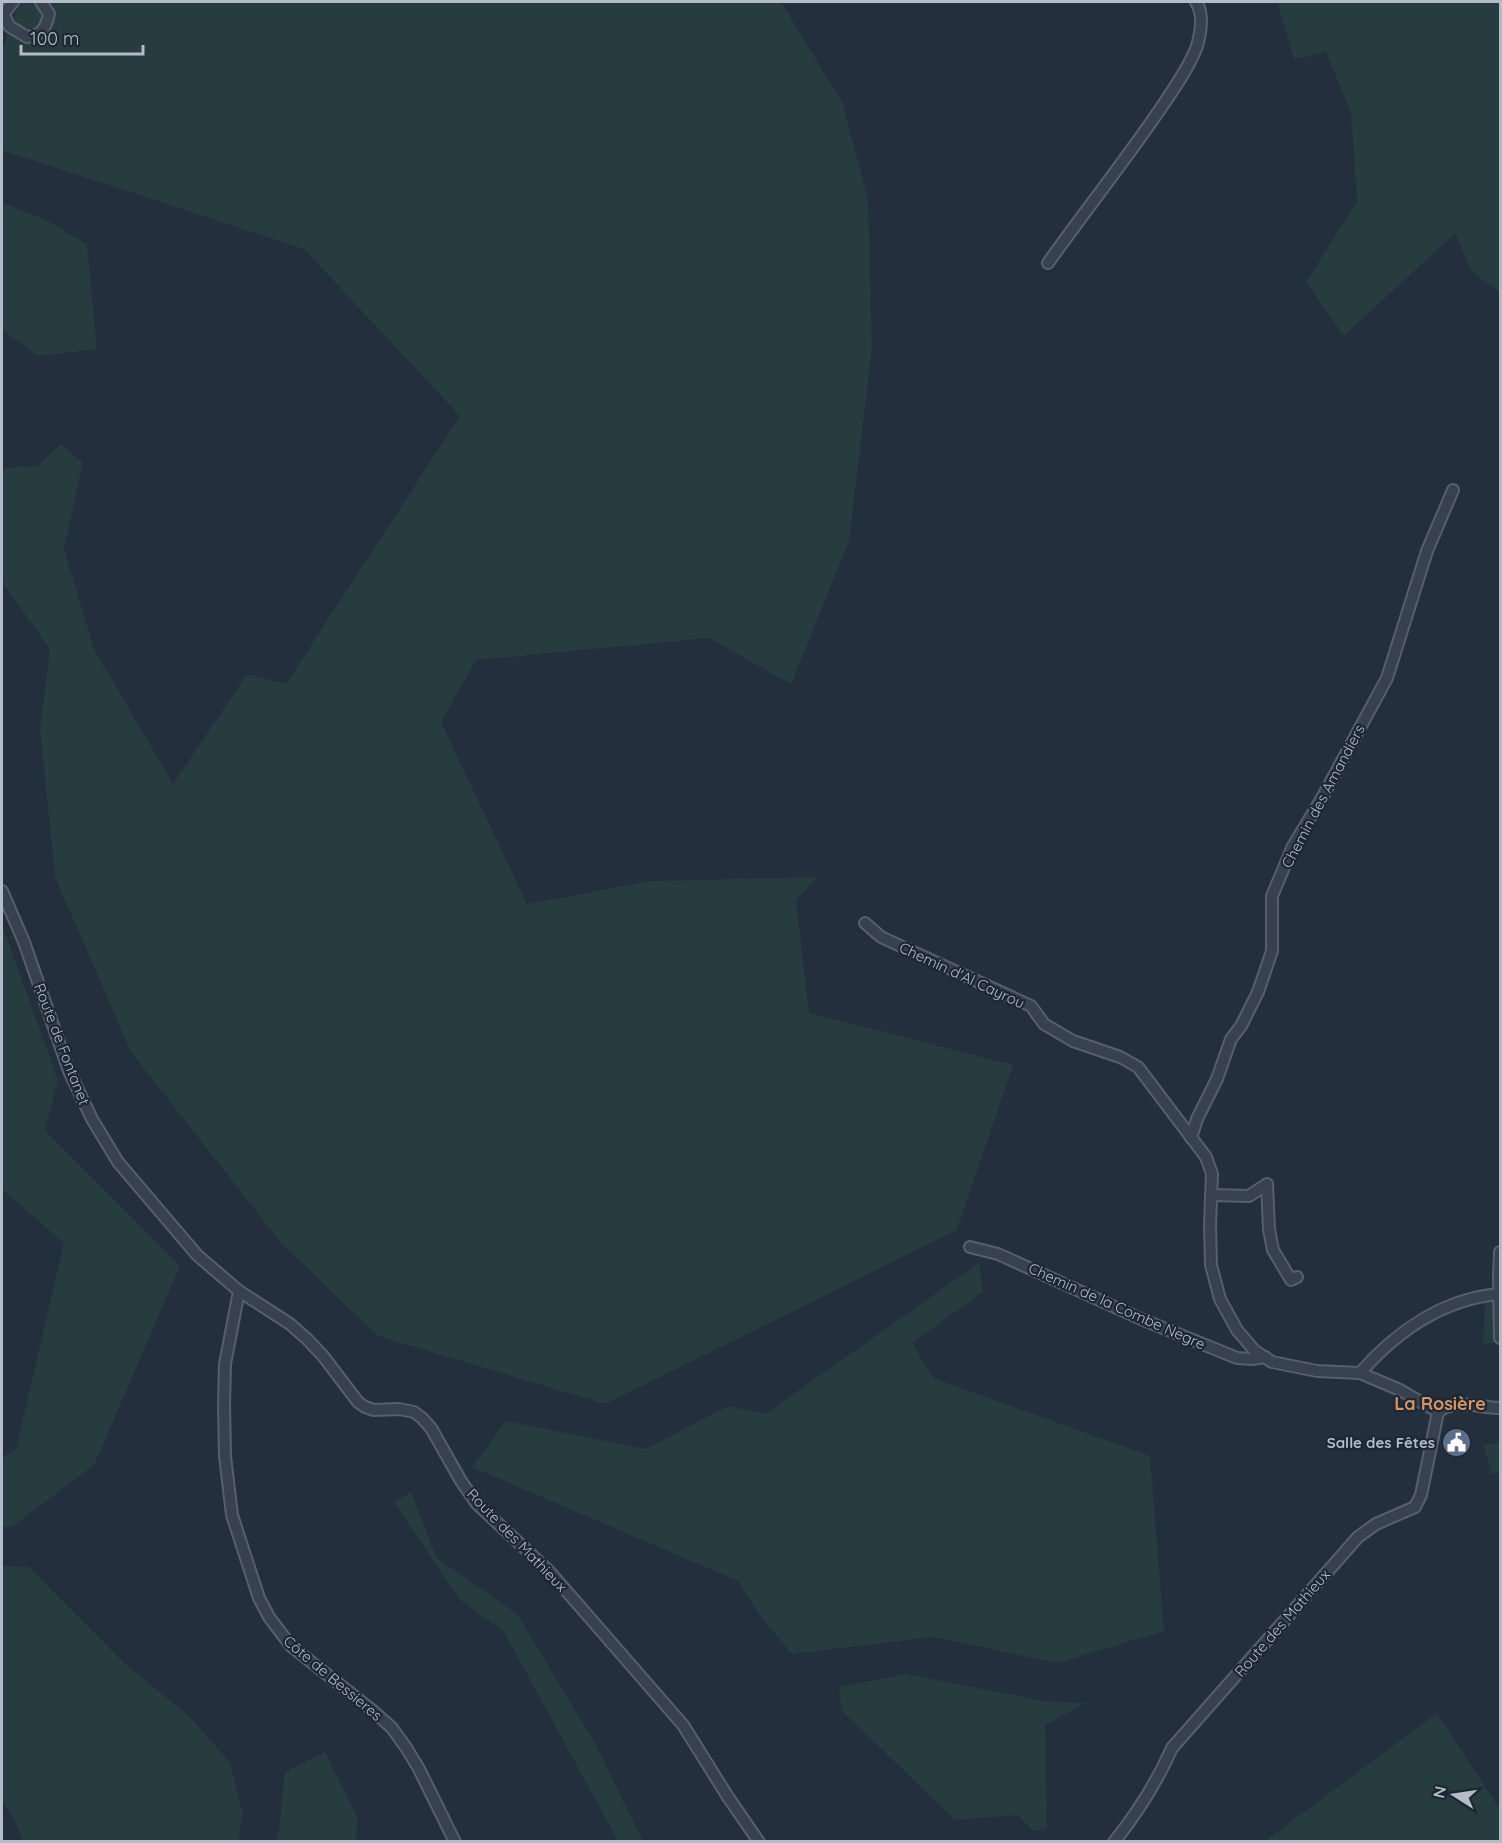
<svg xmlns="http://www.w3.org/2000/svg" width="1502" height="1843" font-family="Quicksand,sans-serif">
<rect width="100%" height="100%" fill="#242f3e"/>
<g fill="#263c3f">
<path d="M20 2H781L842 102 868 199 872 348 849 541 791 684 709 638 476 660 441 722 527 904 651 881 817 877 796 900 809 1013 1013 1065 957 1230 605 1404 378 1336 282 1244 131 1052 55 877 40 729 50 649 2 582V468L38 466 61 444 83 463 64 549 94 649 173 784 247 674 286 684 460 416 304 249 2 150V50Z"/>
<path d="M1277 2H1500V293L1471 271 1455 233 1344 336 1306 282 1357 202 1351 113 1326 52 1294 59Z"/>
<path d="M2 203 44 219 87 244 97 349 38 356 2 330Z"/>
<path d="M2 925 58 1080 45 1130 180 1266 94 1465 13 1526 2 1527V1457L16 1449 64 1243 2 1189Z"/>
<path d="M979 1263 983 1292 912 1343 933 1378 1150 1456 1164 1631 1057 1663 933 1637 792 1654 760 1616 738 1581 472 1467 506 1421 645 1449 728 1406 765 1414Z"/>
<path d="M1485 1297H1496L1497 1343H1483Z"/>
<path d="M1500 1442V1472L1491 1474 1484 1445Z"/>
<path d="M411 1492 437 1558 517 1614 597 1747 643 1841H618L504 1632 459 1599 394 1502Z"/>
<path d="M2 1566 29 1567 124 1663 190 1717 230 1763 243 1815 238 1841H23L16 1823 2 1799Z"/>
<path d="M906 1674 1044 1701 1086 1703 1045 1725 1047 1828 1033 1831 1018 1815 955 1820 841 1710 839 1687Z"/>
<path d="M1437 1713 1500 1810V1841H1265Z"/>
<path d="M325 1752 358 1819 355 1841H276L279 1832 285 1772Z"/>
</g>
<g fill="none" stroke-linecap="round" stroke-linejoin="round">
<defs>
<g id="minor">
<path d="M2 16 13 2"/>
<path d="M6 19 9 26 27 37C41 36 46 28 49 14L41 2"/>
<path d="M1048 263C1083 214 1120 167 1154 118 1167 99 1190 67 1197 46 1201 32 1204 14 1196 2"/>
<path d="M2 891 24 942 69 1071 92 1119 118 1162 197 1255 239 1291 290 1324 307 1339 323 1356 358 1402 365 1407 374 1410 399 1409 414 1412 422 1418 431 1428 461 1481 477 1504 549 1571 683 1725 728 1797 759 1842"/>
<path d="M865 923 881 937 1031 1006 1044 1024 1073 1041 1120 1057 1138 1067 1206 1157 1212 1174 1210 1225 1211 1265 1220 1299 1237 1330 1255 1351 1272 1362 1317 1371 1360 1373 1400 1390 1438 1412"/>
<path d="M1191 1138 1197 1119 1217 1079 1231 1039 1241 1026 1258 992 1272 951V896L1293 846 1322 798 1387 678 1427 551 1453 490"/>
<path d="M1211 1195 1249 1196 1267 1184 1269 1229 1273 1250 1291 1280 1297 1277"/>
<path d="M970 1247 998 1254 1141 1319 1237 1358 1252 1359 1265 1357"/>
<path d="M1500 1252 1499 1276 1500 1338"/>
<path d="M239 1291 225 1364 224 1405 225 1456 232 1515 259 1598 269 1617 291 1646 373 1711 392 1728 407 1749 419 1769 455 1842"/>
<path d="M1360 1373C1396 1332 1443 1299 1499 1294"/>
<path d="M1438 1412C1457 1397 1478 1408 1500 1408"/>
<path d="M1114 1842C1139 1811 1156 1784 1172 1748L1358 1537 1376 1524 1415 1507 1421 1495 1438 1412"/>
</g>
</defs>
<use href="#minor" stroke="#565f6c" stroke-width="14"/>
<use href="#minor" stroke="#38414e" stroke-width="10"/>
</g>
<defs>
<symbol id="civic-disc" viewBox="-11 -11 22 22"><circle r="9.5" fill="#5c6f8a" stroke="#1d2633"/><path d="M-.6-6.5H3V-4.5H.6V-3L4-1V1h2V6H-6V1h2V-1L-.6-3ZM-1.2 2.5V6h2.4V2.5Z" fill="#fff"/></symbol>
</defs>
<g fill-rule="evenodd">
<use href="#civic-disc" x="1440" y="1426" width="33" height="33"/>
</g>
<g text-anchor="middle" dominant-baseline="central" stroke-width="4.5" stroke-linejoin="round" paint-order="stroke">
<g font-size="15" fill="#b4bcc9" stroke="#1d2633">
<text transform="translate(1323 796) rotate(-62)">Chemin des Amandiers</text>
<text transform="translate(962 975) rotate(25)">Chemin d'Al Cayrou</text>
<text transform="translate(62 1044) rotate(69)">Route de Fontanet</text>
<text transform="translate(1117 1306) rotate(24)">Chemin de la Combe Negre</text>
<text transform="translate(517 1540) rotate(46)">Route des Mathieux</text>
<text transform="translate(1282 1623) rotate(-49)">Route des Mathieux</text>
<text transform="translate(333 1678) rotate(40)">Côte de Bessieres</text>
</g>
<g font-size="15" font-weight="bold" fill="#b4bcc9" stroke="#1d2633" text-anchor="end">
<text x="1435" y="1442">Salle des Fêtes</text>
</g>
<g font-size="18" font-weight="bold" fill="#d59563" stroke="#1d2633">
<text x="1440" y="1403">La Rosière</text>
</g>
</g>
<rect width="1502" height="1843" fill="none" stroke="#b4bcc9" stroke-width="6"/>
<g transform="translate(1454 1795) rotate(282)" stroke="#1d2633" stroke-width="4.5" paint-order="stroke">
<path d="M0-4.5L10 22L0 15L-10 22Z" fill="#b4bcc9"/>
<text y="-9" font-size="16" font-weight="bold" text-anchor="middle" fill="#b4bcc9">N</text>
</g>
<path d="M21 45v9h122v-9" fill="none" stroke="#b4bcc9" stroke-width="3"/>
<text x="30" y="45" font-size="18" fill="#b4bcc9" stroke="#1d2633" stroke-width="4.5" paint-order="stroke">100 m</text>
</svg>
